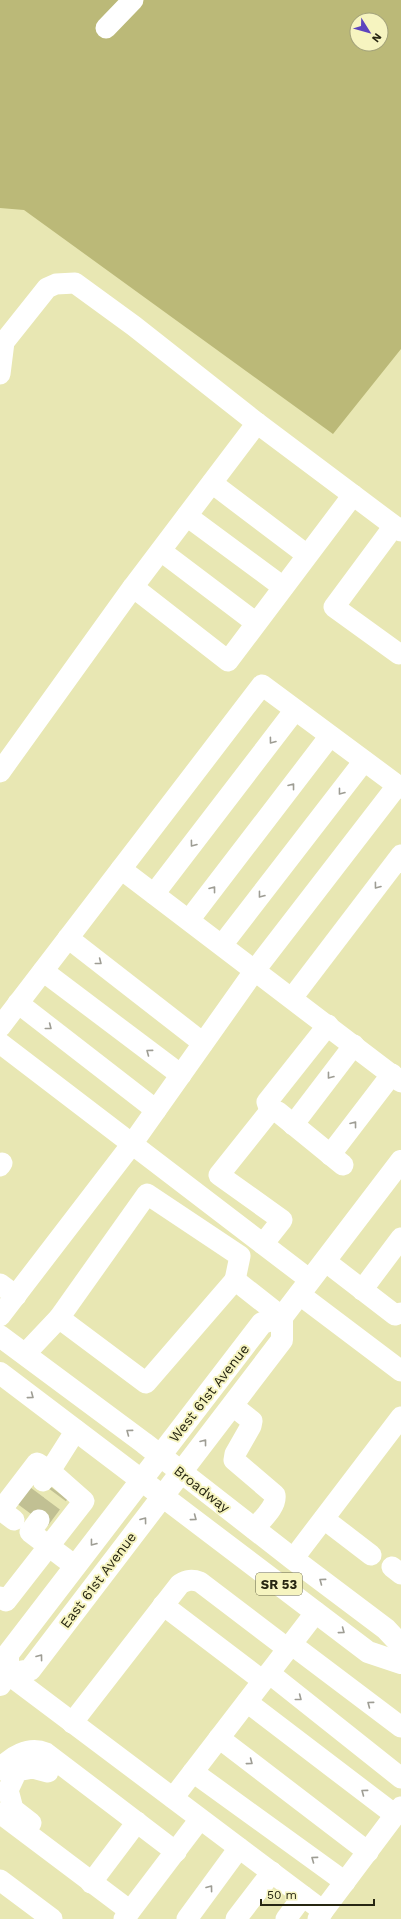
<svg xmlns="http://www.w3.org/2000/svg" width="401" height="1919" font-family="'Work Sans',sans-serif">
<rect width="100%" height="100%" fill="#e8e7b3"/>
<path fill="#bbb978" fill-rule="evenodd" d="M0 0H401V349L333 434 24 210 0 208ZM357 20H381V44H357Z"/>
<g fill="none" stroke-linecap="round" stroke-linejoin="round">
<g stroke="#c1c093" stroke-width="21" stroke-dasharray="21 10" stroke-linecap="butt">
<path d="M23 1508 43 1481"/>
<path d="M39 1520 59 1493"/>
</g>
<g stroke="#fff" stroke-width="21">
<path d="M106 28 133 0"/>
<path d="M0 374 4 342 47 288 56 284 75 283 134 326 257 423 401 531"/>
<path d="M212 483 307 555"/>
<path d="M187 516 283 587"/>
<path d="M394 526 334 607 399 654"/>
<path d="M161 551 256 623"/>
<path d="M133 587 257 423"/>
<path d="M0 772 133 587 228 661 353 495"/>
<path d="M121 869 401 1082"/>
<path d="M154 894 295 710"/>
<path d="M189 920 330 736"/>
<path d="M68 938 203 1043"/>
<path d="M222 945 364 761"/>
<path d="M43 971 181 1075"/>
<path d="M292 998 401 855"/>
<path d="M18 1003 156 1110"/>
<path d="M0 1027 262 685 401 788"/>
<path d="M0 1043 310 1280"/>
<path d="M270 1111 267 1102 328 1025"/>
<path d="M293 1125 354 1045"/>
<path d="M330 1155 392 1074"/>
<path d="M0 1166 2 1163"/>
<path d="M263 1244 282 1220 219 1175 270 1111 278 1112 343 1165"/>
<path d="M325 1261 395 1315 401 1313"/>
<path d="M0 1284 16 1296"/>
<path d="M362 1290 401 1238"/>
<path d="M299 1294 401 1371"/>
<path d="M0 1316 132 1144 255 970 397 786"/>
<path d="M59 1318 147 1194 240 1256 235 1280"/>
<path d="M25 1354 59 1318 146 1383 235 1280 282 1317"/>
<path d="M233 1406 252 1421 251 1426 235 1454 234 1460 275 1495C277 1507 261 1520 254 1529"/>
<path d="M324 1519 371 1555"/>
<path d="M14 1520 1 1510 37 1463 50 1471 43 1481"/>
<path d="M39 1520 30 1532 75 1566"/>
<path d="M293 1559 401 1417"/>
<path d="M392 1567 401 1574"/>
<path d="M0 1597 6 1601 84 1501 50 1471 76 1430"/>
<path d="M163 1605 263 1681"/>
<path d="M291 1644 401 1727"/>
<path d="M269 1673 401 1778"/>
<path d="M8 1674 323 1911 318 1919"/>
<path d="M247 1702 395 1815"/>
<path d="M72 1723 180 1584C187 1580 192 1579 200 1582L288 1649"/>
<path d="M219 1738 368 1852"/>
<path d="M0 1770C10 1756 29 1746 46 1753L176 1852"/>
<path d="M193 1772 345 1882"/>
<path d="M173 1798 316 1612"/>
<path d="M0 1813 130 1911"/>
<path d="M31 1823 13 1809 8 1790 17 1771 33 1768 48 1772"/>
<path d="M0 1880 52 1919"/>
<path d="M91 1883 137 1822"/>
<path d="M323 1911 401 1807"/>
<path d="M124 1919 200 1819"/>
<path d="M187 1919 239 1848"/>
<path d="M236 1919 272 1872"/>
<path d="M286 1919 303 1896"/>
</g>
<g stroke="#fff" stroke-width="22">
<path d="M0 1336 144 1443 293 1559 386 1629 401 1645"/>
<path d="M0 1373 368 1652 401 1663"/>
<path d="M8 1674 30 1670 282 1340V1317L401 1161"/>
<path d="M0 1685 8 1674V1654L262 1323 282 1317"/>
</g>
</g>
<defs><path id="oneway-chevron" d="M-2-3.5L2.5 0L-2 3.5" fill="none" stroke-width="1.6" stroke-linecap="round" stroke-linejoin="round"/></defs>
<g stroke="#9e9d94">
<use href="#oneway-chevron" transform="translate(272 741) rotate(127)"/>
<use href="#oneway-chevron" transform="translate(292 786) rotate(-52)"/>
<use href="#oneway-chevron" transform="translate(341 792) rotate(128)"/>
<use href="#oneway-chevron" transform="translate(193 844) rotate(127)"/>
<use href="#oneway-chevron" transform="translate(377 886) rotate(127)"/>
<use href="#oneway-chevron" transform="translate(213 889) rotate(-52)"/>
<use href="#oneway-chevron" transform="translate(261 895) rotate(128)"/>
<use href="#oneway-chevron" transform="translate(99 962) rotate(38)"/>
<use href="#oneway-chevron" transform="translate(49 1027) rotate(38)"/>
<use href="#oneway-chevron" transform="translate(149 1052) rotate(-143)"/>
<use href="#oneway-chevron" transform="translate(330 1076) rotate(128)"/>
<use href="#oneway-chevron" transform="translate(354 1124) rotate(-52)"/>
<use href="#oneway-chevron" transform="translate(31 1396) rotate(37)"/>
<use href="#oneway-chevron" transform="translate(129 1432) rotate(-143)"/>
<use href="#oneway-chevron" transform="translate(204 1442) rotate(-52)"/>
<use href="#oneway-chevron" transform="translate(194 1518) rotate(37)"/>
<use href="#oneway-chevron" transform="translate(144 1520) rotate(-53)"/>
<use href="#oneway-chevron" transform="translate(93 1543) rotate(128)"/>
<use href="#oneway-chevron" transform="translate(322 1581) rotate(-143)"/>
<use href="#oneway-chevron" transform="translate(342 1631) rotate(37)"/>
<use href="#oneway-chevron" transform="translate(40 1657) rotate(-53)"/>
<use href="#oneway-chevron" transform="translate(299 1698) rotate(38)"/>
<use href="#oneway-chevron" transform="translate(370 1704) rotate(-143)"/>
<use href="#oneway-chevron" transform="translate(250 1762) rotate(37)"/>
<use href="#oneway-chevron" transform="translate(364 1792) rotate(-143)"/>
<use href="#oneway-chevron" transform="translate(314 1859) rotate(-144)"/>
<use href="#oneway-chevron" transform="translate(210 1888) rotate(-53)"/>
</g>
<g text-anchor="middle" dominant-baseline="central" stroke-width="4" stroke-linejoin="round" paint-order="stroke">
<rect fill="#f6f4c0" stroke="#656446" stroke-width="1" x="256" y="1573" width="46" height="22" rx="3"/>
<g font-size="13" font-weight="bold" fill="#272612">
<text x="279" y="1584">SR 53</text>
</g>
<g font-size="14" fill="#272612" stroke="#f6f4c0">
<text transform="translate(209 1393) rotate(-52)">West 61st Avenue</text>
<text transform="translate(202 1489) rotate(38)">Broadway</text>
<text transform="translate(98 1580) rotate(-53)">East 61st Avenue</text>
</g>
</g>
<g transform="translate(369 32) rotate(127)"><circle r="19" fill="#f6f4c0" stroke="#a3a27a"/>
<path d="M0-3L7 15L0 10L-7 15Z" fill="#5c44bd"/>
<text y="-6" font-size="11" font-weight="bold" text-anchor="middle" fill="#272612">N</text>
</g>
<path d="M261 1899v6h113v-6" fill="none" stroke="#272612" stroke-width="2"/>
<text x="267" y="1899" font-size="12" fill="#272612" stroke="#f6f4c0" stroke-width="3" paint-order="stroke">50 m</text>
</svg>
